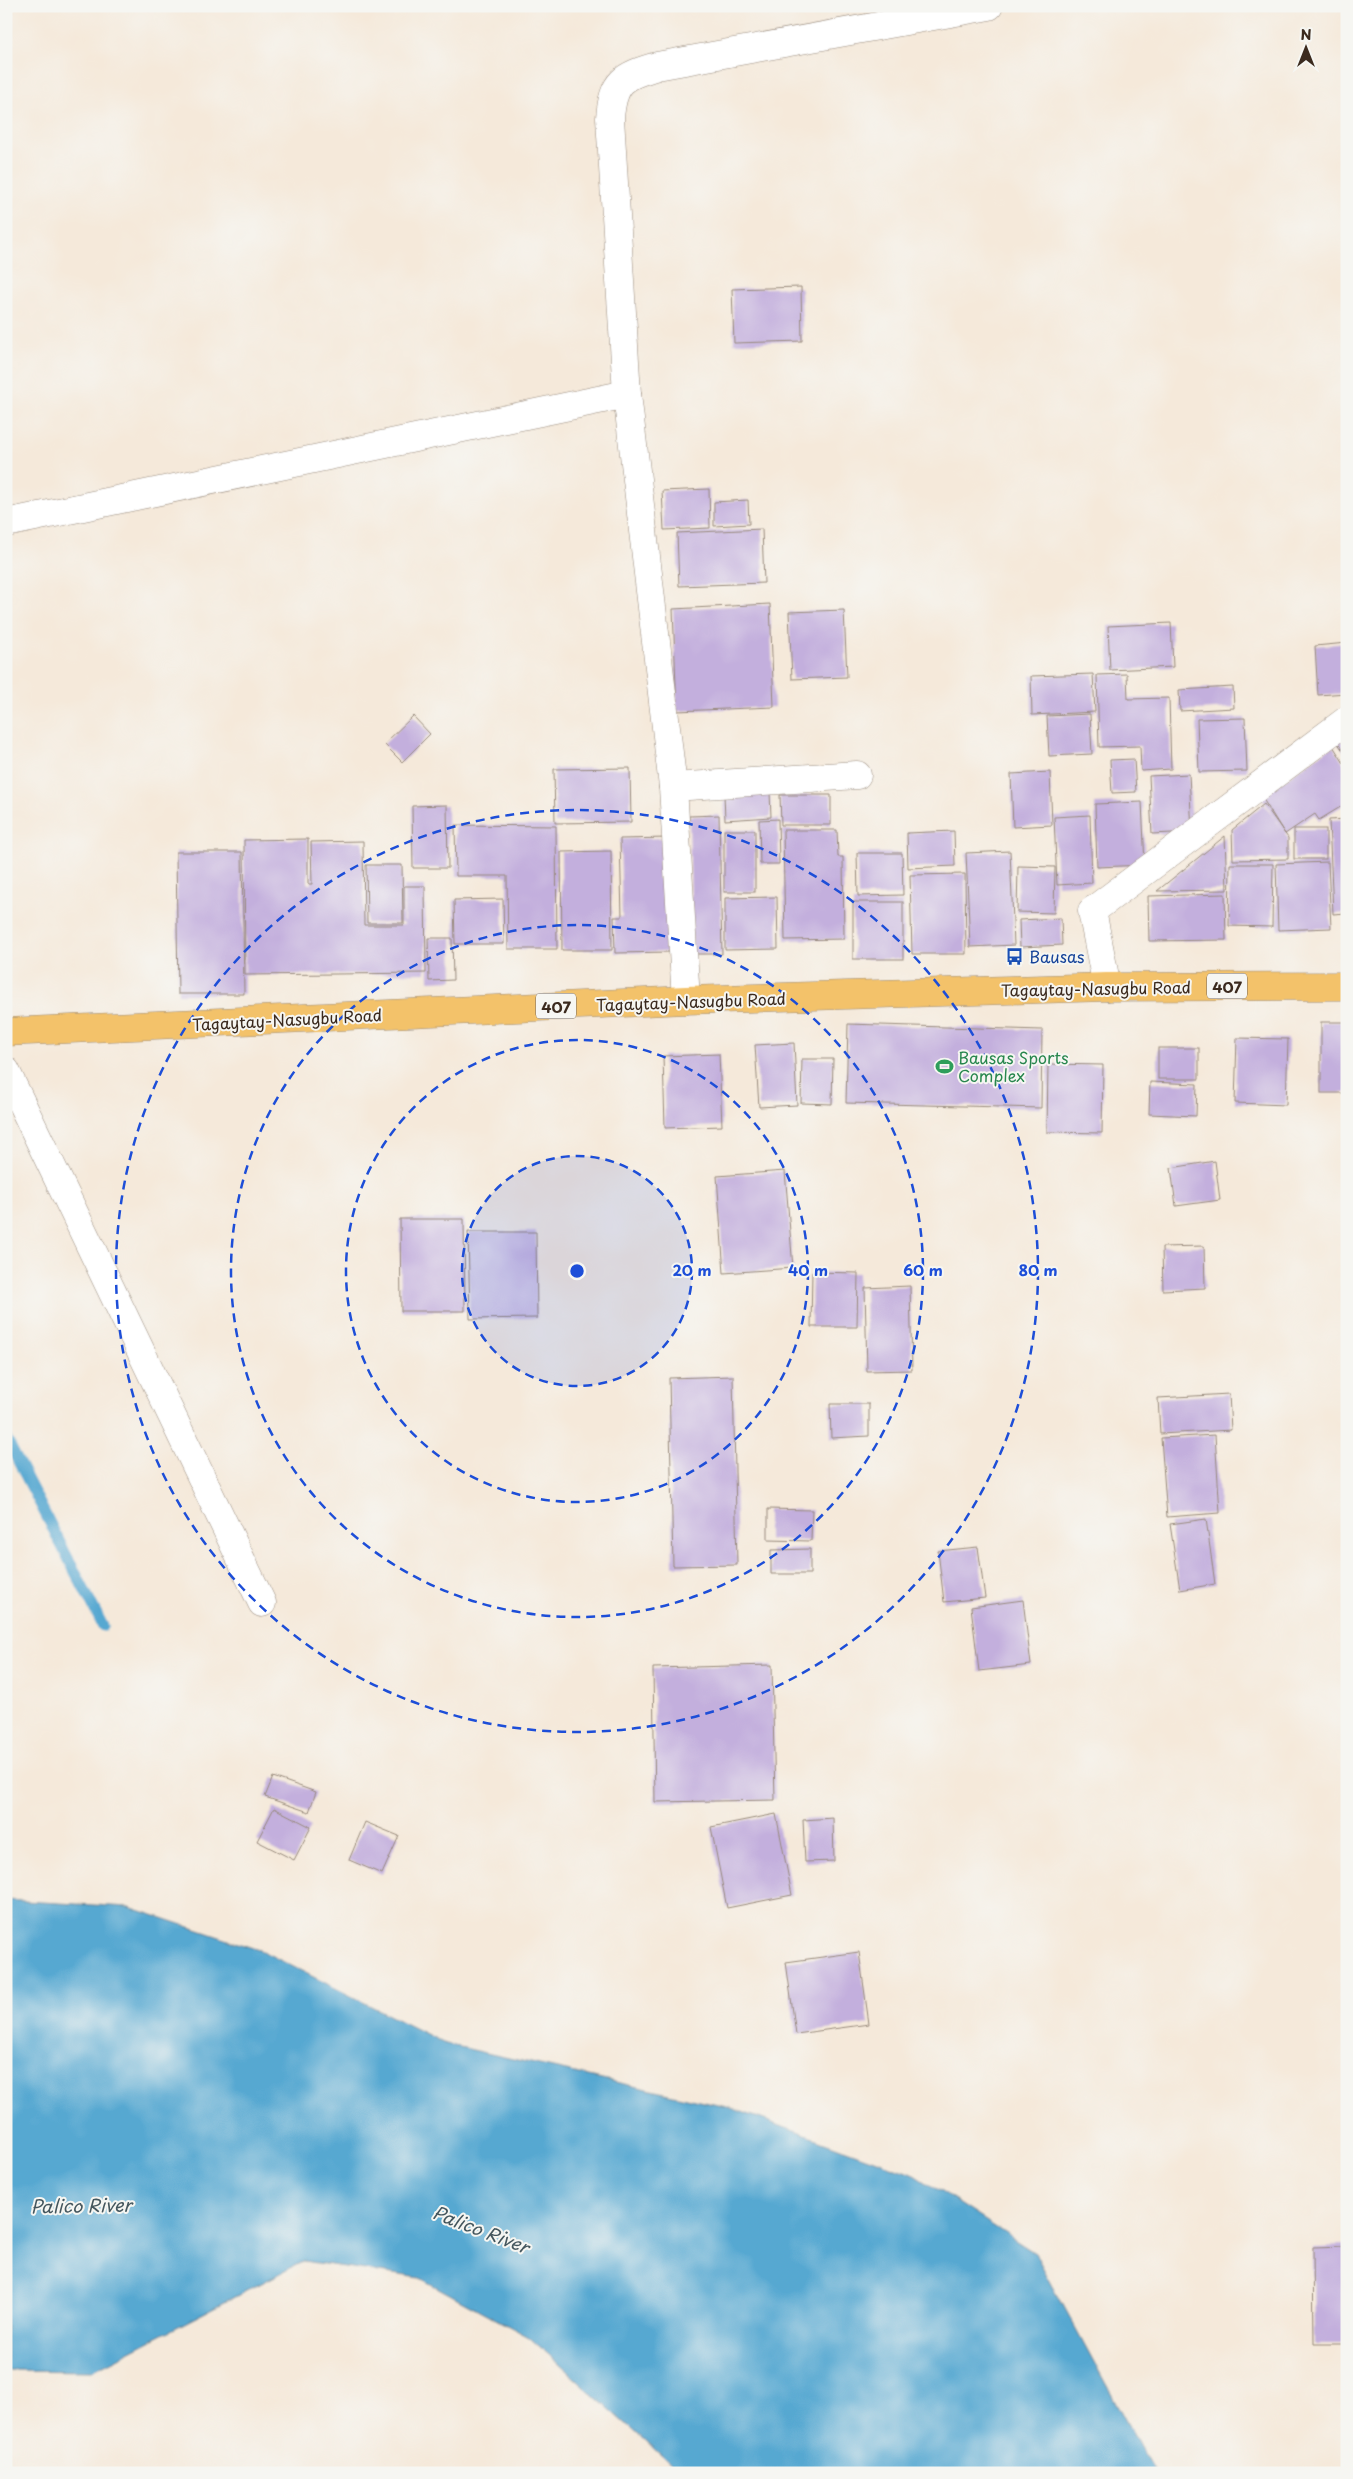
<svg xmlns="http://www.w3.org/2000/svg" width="1353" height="2479" font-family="'Playpen Sans',sans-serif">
<rect width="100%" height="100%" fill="#f6f6f2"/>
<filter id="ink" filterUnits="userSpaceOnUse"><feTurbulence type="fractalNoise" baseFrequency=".02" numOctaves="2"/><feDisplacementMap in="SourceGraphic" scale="10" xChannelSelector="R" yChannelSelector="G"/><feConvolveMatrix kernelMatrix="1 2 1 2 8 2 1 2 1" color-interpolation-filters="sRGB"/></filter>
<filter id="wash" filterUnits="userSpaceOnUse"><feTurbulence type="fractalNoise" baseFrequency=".0096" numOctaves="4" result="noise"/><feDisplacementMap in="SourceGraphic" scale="20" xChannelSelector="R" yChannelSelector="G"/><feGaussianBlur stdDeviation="1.12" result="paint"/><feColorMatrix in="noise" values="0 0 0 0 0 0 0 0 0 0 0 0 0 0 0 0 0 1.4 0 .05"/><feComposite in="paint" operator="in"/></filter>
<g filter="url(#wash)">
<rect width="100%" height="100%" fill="#f5e9da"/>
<path fill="#56a8d1" stroke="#486978" d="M6 1900 129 1907 262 1951 446 2044 731 2108 915 2175 1035 2253 1154 2473H681L529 2337 420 2278 304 2261 92 2371 6 2370Z"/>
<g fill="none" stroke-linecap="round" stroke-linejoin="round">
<path stroke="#56a8d1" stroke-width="11" d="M6 1438 103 1626"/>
</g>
<g id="blocks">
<g fill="#c3afdd">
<path d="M801 287 802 341 734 343 732 289Z"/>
<path d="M709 489 710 528 664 530 662 491Z"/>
<path d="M748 500 749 524 714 526V502Z"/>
<path d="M762 529 764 583 679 586 677 533Z"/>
<path d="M770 604 774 707 677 711 673 609Z"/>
<path d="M844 610 847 677 792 679 789 612Z"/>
<path d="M1171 623 1173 667 1110 670 1108 626Z"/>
<path d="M1347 643V693L1318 695 1315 646Z"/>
<path d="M1093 674 1095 712 1032 715 1031 676Z"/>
<path d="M1127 674 1128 699 1169 698 1171 769 1141 771 1140 746 1099 747 1097 675Z"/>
<path d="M1233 687 1234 708 1180 711 1179 690Z"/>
<path d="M1090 714 1092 754 1049 756 1047 716Z"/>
<path d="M413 716 430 734 402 762 384 744Z"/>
<path d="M1245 718 1247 771 1199 772 1197 719Z"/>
<path d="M1347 730V756L1334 738Z"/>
<path d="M1333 746 1347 768V803L1319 820 1315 814 1285 834 1261 796Z"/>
<path d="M1134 759 1136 792 1112 793 1110 760Z"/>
<path d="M630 768 631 822 555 823 554 769Z"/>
<path d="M1050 772 1052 825 1013 827 1011 774Z"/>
<path d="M1189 774 1192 832 1152 834 1149 776Z"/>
<path d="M770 792 771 817 725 820 724 794Z"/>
<path d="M780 795H831V825H781Z"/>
<path d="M1142 802 1145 865 1097 867 1095 804Z"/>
<path d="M1264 804 1288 838V859L1233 860 1232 830Z"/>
<path d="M447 805 448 868H413L412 806Z"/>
<path d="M719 815 722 954H692L689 816Z"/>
<path d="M1090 815 1092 883 1057 885 1054 817Z"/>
<path d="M778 819 779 864H760L759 820Z"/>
<path d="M1347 819V913L1333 914 1329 820Z"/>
<path d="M455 825 556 826 557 949H508L507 876H456Z"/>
<rect x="1294" y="829" width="32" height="30"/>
<rect x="724" y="830" width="31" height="62"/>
<path d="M783 830H837L838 857H843L844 939 785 940Z"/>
<path d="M954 831 955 866 908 868 907 833Z"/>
<path d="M1225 836 1227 890 1157 891Z"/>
<path d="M668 838 670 952 615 953 614 917H622L620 839Z"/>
<path d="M308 839V884H312L311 842 363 841 364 925H404V886H425L426 973 245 975 244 840Z"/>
<path d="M611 851 612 950H562L561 852Z"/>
<path d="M1010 851 1014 945 970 947 966 853Z"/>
<path d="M176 852H242L244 994H178Z"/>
<path d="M857 853H902L903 895 858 896Z"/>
<path d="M1328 862 1331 928 1278 930 1276 864Z"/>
<path d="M1230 864H1273L1272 927 1229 926Z"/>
<path d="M366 865H402L403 923H367Z"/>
<path d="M1018 866 1055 867 1054 913 1017 912Z"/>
<path d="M965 874 966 954H912L910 875Z"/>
<path d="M1225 894 1226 940 1149 941 1148 896Z"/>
<path d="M777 897 778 949 725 950V898Z"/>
<path d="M503 899 504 944H455L454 900Z"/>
<rect x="853" y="902" width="50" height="57"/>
<path d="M1061 918 1062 945 1020 947 1019 920Z"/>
<path d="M428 938H452L453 980 429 981Z"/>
<rect x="1321" y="1022" width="26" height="71"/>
<path d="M848 1024 1042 1030 1041 1108 846 1103Z"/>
<path d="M1237 1038 1288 1039 1286 1105 1235 1103Z"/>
<path d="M794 1043 797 1105 759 1107 755 1045Z"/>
<rect x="1158" y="1048" width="41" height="31"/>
<path d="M719 1054 722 1126 665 1128 663 1056Z"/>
<path d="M802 1059H833L832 1104 801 1103Z"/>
<path d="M1048 1064 1103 1065 1102 1133 1047 1132Z"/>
<path d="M1150 1082 1197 1084 1196 1116 1149 1114Z"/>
<path d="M1215 1161 1220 1200 1176 1206 1171 1168Z"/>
<path d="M785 1171 793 1268 724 1273 717 1176Z"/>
<path d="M400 1219H464L465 1311H401Z"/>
<path d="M468 1232H536L537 1318 470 1319Z"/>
<path d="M1204 1246 1205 1288 1163 1290 1162 1247Z"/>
<path d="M812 1272 858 1273 857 1327H811Z"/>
<path d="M910 1286 912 1370 867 1371 865 1288Z"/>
<path d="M733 1376 737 1565 673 1566 669 1378Z"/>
<path d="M1229 1394 1231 1430 1160 1434 1158 1398Z"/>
<path d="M830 1404H869V1436L831 1438Z"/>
<path d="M1215 1435 1220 1513 1167 1517 1161 1438Z"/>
<path d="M768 1509 812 1510 811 1541 768 1540Z"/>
<path d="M1206 1519 1215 1584 1180 1590 1170 1524Z"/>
<path d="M978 1547 985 1598 944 1602 938 1551Z"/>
<path d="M810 1549V1574H771V1550Z"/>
<path d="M1023 1600 1031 1665 979 1671 971 1607Z"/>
<path d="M772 1665 775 1800 655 1802 653 1668Z"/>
<path d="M273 1777 316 1792 309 1812 265 1797Z"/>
<path d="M274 1808 311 1827 294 1860 257 1841Z"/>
<path d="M776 1814 792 1895 727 1908 711 1827Z"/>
<path d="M833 1818 834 1861 805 1862 803 1820Z"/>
<path d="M365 1822 399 1836 382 1874 349 1860Z"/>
<path d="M859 1952 869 2024 796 2034 786 1962Z"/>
<path d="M1347 2246V2344H1314L1313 2247Z"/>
</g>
</g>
</g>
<g filter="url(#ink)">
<use href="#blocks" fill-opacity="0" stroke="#988a7c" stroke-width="1"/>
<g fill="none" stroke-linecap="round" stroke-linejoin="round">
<defs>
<g id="street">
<path d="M6 523 627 394"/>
<path d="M673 787 857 775"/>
<path d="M1107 987 1092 911 1347 720"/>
<path d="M686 1000 673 787 627 394 610 118C613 81 623 76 657 66L989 6"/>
<path d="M6 1071 262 1603"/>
</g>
<path id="primary" d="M6 1032 686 1000 1107 987 1347 986"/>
</defs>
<use href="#street" stroke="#988a7c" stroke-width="29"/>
<use href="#primary" stroke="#988a7c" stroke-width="29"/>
<use href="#street" stroke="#fff" stroke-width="28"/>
<use href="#primary" stroke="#f3c26a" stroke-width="28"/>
</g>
</g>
<circle cx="577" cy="1271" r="115" fill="#1d4ed8" fill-opacity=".12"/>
<g fill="none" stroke="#1d4ed8" stroke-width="2.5" stroke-dasharray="9 6">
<circle cx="577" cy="1271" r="115"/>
<circle cx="577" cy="1271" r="231"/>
<circle cx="577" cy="1271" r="346"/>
<circle cx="577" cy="1271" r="461"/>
</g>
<defs>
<symbol id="bus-bare" viewBox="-9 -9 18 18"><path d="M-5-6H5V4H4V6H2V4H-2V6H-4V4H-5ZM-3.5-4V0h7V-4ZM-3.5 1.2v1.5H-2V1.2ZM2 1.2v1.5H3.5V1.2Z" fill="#1a4fb4" stroke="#f6f6f2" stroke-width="2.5" paint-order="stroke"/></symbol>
<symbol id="stadium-bare" viewBox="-9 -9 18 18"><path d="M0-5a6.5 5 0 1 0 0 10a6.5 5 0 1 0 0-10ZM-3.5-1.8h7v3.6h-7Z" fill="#2e9e5b" stroke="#f6f6f2" stroke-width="2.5" paint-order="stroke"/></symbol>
</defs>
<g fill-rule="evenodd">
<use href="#bus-bare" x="1002" y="944" width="25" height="25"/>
<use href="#stadium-bare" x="932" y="1054" width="25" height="25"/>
</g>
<g text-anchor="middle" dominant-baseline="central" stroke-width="4" stroke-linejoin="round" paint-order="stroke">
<g fill="#f6f6f2" stroke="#73675e" stroke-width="1">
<rect x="1207" y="973.5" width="40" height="25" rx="4"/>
<rect x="536" y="993.5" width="40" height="25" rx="4"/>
</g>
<g font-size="15" font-weight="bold" fill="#3b2a1e">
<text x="1227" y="986">407</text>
<text x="556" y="1006">407</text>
</g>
<g font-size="16" fill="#164399" stroke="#f6f6f2" text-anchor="start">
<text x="1029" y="956">Bausas</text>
</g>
<g font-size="16" fill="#3b2a1e" stroke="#f6f6f2">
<text transform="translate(1096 988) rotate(-1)">Tagaytay-Nasugbu Road</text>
<text transform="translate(691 1001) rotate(-2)">Tagaytay-Nasugbu Road</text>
<text transform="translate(287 1019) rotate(-3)">Tagaytay-Nasugbu Road</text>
</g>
<g font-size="16" fill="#27864d" stroke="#f6f6f2" text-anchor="start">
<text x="958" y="1057">Bausas Sports<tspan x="958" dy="18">Complex</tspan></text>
</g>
<g font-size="18" font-style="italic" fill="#44565d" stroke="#f6f6f2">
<text transform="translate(81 2205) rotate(-1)">Palico River</text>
<text transform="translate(481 2229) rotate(21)">Palico River</text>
</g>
</g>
<circle cx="577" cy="1271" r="8" fill="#1d4ed8" stroke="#f6f6f2" stroke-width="2.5"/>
<g font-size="15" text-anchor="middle" font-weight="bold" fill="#1d4ed8" stroke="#f6f6f2" stroke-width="4" stroke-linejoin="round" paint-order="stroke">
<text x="692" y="1276">20 m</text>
<text x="808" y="1276">40 m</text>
<text x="923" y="1276">60 m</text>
<text x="1038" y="1276">80 m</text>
</g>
<rect width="1353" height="2479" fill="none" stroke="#f6f6f2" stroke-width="25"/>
<g transform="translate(1306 48)" stroke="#f6f6f2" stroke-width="4" paint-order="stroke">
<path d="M0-4L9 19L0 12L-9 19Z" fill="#3b2a1e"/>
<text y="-8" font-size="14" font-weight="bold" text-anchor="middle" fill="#3b2a1e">N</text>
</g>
</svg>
